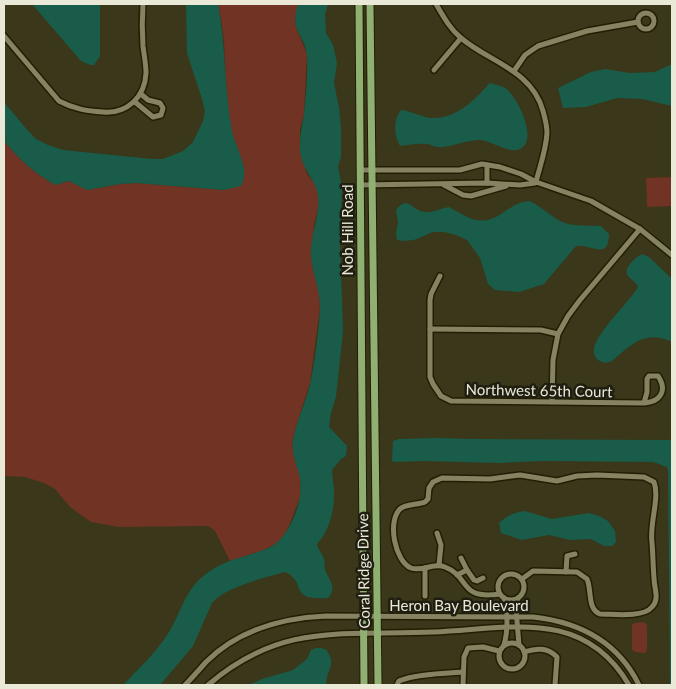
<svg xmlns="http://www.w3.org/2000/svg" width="676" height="689" font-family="Lato,sans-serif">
<rect width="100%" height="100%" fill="#3a371a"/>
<g fill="#713323">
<path d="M218 4H298L295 21 296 27 307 54 304 114 300 129V143L301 156 307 174 316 185 318 195 319 206 314 224 312 265 319 290 320 307 310 383 295 430 292 445 300 477 301 495 289 526 283 537 275 544 264 550 230 561 215 531 208 526 119 527 91 522 70 507 55 489 44 483 25 477 4 476V141C18 158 34 173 55 185L69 181 87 190 120 184 136 183 224 190 244 165C226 139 226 74 224 43 223 30 221 17 218 4Z"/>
<path d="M672 177V206L647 207 646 178Z"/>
<path d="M644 622 647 625V650L645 653 635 652 632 650V625L634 623Z"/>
</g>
<g fill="#195c49">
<path d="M32 4H100V56L94 65H90L81 61Z"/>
<path d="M186 4H218C226 46 224 89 232 131 236 149 251 170 241 186L224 190 136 183 120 184 87 190 69 181 55 185C34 173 18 158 4 141V102L28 131 36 139 48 145 63 150 152 159H163L183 151 193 142 203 121 205 111 202 99 187 53Z"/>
<path d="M298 4H328L325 15 326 33 333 45 337 63 334 83 339 107 341 128V157L338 166 342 188 340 241 343 331 336 397 331 413 329 427 347 446 346 456 341 459 332 470C332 477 334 484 334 491 335 508 329 532 317 544 318 550 322 553 324 559 325 563 324 568 326 572 330 581 337 588 328 598 287 601 308 582 285 572 266 577 223 588 212 603L193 646 160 685H123C139 668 157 652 169 632 180 614 185 592 201 578 212 568 227 561 242 557 256 552 273 550 283 536 296 519 304 495 299 474 296 463 291 452 293 440 296 421 306 403 310 384 315 362 319 330 320 307 320 287 310 269 311 249 312 231 320 214 318 196 316 181 304 171 301 157 298 142 302 128 304 114 306 96 308 74 307 56 305 33 289 33 298 4Z"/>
<path d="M672 64V106L642 99 617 98 586 107 563 108 558 88 591 72 605 69 630 73 655 72Z"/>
<path d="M490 83C495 84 501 86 505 88 518 96 541 145 517 150 507 152 491 141 480 140 466 140 455 146 442 147 437 148 432 145 427 144 419 143 409 145 400 146 394 136 393 120 401 110 411 111 421 117 431 118 457 119 474 100 490 83Z"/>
<path d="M529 201C541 206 549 215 560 221 572 227 588 225 601 226L609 234C609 261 591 244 576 246L544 284 519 292 495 290 488 284 480 258 467 240 456 235 444 232H433L414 240 402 241 397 240 396 234 398 222 396 210C408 194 412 211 425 212 433 213 441 208 449 207 470 219 482 228 504 212 513 206 519 202 529 201Z"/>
<path d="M642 254 649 257 672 279V342C645 329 631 345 612 361 607 363 604 363 600 361 595 359 593 353 594 348 599 330 626 305 637 289L638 286C636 282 628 278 627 274 625 266 636 257 642 254Z"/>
<path d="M436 438 472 439 672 440V685H670L668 470 667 467 653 462 542 461 500 463 424 461 395 462 392 461 393 441 399 439Z"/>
<path d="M525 511 552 519 589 513 599 516 608 521 615 531 616 542 612 546H604L591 539 570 540 549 535 522 540 501 533 499 523C506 516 515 512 525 511Z"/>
<path d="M316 648H321L327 650 331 659V665L327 677 326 685H249L262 679 293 670 307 659 311 650Z"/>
</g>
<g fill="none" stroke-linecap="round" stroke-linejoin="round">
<defs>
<g id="minor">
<path d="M436 4C443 16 450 29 461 38 489 62 532 70 543 111 545 118 547 125 547 133 546 150 540 166 536 182"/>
<circle cx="646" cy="21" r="8"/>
<path d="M4 36 59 101C74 109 87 111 103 112 127 114 145 97 146 73 146 64 144 55 143 46 142 32 142 18 143 4"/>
<path d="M434 70 461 38"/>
<path d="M514 71 525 55 538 46 587 31 638 22"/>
<path d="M135 102 153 117 161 115 163 108 160 103 148 100 141 94"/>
<path d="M360 170H460L482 164 500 167 521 174 536 182 591 201 640 229 672 255"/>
<path d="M487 183V165"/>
<path d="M360 185 487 183 520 185 535 183"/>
<path d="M444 185 463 195 471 196 506 186"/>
<path d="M440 276 431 294 430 300V377L433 384 441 396 451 401 644 403C660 402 668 391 658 376H649L647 379V392L644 403"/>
<path d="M430 329 541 330 558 334"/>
<path d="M552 402 553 360 558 334 568 316 580 300 640 229"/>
<path d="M437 533 441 545 439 565"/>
<path d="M467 570 474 580 477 581 483 578"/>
<path d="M566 572 567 556 575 554"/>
<circle cx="511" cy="587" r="13"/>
<path d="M457 575 467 570 461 558"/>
<path d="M500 594C458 600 471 577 445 567 434 562 423 572 411 568 395 561 387 522 400 509 405 504 418 505 425 502L428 499 429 488 433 482 442 478 490 479 520 475 557 481 577 476 597 475 644 477 654 482C660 498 649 525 652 543 653 555 653 566 654 578 654 588 660 599 652 607 643 618 613 614 600 614 587 609 592 590 587 579L577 572 533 571 522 579"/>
<path d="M425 596V568"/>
<path d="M504 598C508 612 508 631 504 645"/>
<path d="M518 598 516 609 519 645"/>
<circle cx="512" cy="656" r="13"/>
<path d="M524 652C537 648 547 647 557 657L555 685"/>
<path d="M185 685C192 678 199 670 206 662 238 630 282 618 326 616L533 617C579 622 618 642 639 685"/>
<path d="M208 685C282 621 346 636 434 632 509 629 583 607 629 685"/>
<path d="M397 685C399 681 398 681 402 680 415 674 448 673 463 672"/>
<path d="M463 685 464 657 468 648 483 647 499 651"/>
</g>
<g id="major">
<path d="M359 4 364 685"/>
<path d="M370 4 378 685"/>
</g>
</defs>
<use href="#minor" stroke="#221e02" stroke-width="8"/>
<use href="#major" stroke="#221e02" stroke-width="9"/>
<use href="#minor" stroke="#868363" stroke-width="5"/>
<use href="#major" stroke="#90b073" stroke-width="7"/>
</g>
<g text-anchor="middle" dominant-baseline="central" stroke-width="5" stroke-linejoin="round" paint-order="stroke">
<g font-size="15" fill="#eae9d8" stroke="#1f1e11">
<text transform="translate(347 230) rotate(-90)">Nob Hill Road</text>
<text transform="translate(539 390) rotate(1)">Northwest 65th Court</text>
<text transform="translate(363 571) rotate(-91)">Coral Ridge Drive</text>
<text x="459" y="605">Heron Bay Boulevard</text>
</g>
</g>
<rect width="676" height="689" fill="none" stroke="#eae9d8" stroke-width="10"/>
</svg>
